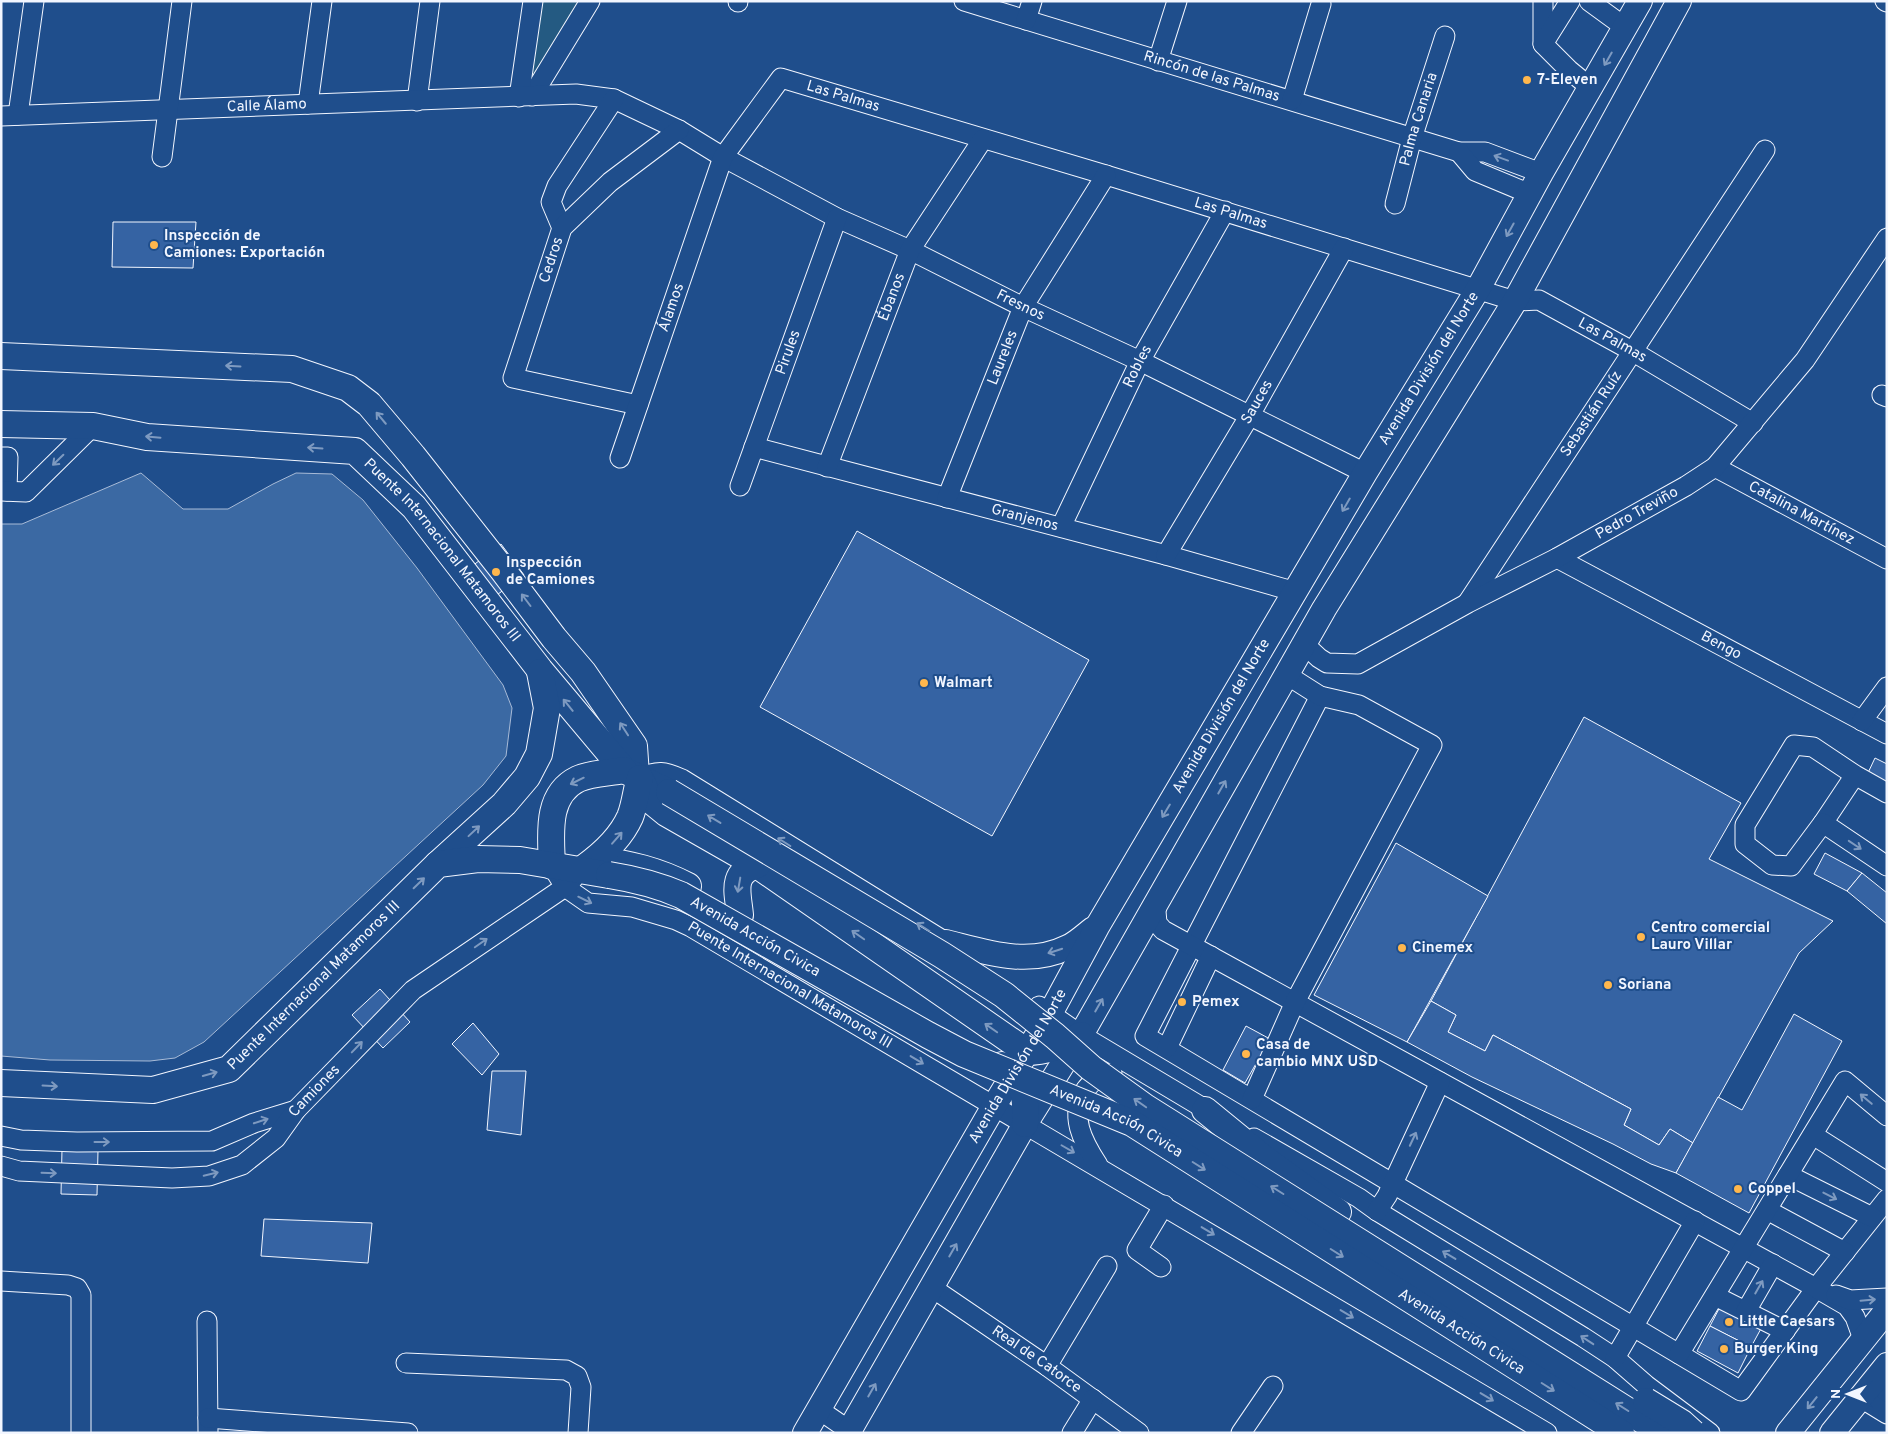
<svg xmlns="http://www.w3.org/2000/svg" width="1888" height="1434" font-family="Overpass,sans-serif">
<rect width="100%" height="100%" fill="#1f4e8c"/>
<path fill="#245a82" stroke="#a8bbd7" d="M537 1H586L536 83H524Z"/>
<path fill="#3b69a3" stroke="#a8bbd7" d="M141 473 183 509H228L273 484 296 473 332 474 363 500 417 568 503 685 512 708 506 756 483 785 204 1042 175 1058 150 1061 50 1060 1 1056V524H22Z"/>
<g fill="#3563a3" stroke="#f2f6ff">
<path d="M113 222H196L193 268 112 267Z"/>
<path d="M857 531 1089 660 992 836 760 707Z"/>
<path d="M501 544 524 575 490 600 467 570Z"/>
<path d="M1584 717 1741 803 1709 859 1833 921 1799 953 1693 1143 1670 1129 1659 1145 1624 1125 1631 1109 1493 1035 1485 1051 1448 1032 1456 1015 1431 1001Z"/>
<path d="M1875 758 1887 764V786L1866 777Z"/>
<path d="M1396 843 1488 896 1407 1042 1314 995Z"/>
<path d="M1825 853 1862 873 1847 891 1814 874Z"/>
<path d="M1862 873 1887 893V924L1847 891Z"/>
<path d="M380 989 410 1022 383 1048 352 1015Z"/>
<path d="M1431 1001 1456 1015 1448 1032 1485 1051 1493 1035 1631 1109 1624 1125 1659 1145 1670 1129 1693 1143 1676 1173 1651 1164 1613 1144 1472 1077 1407 1042Z"/>
<path d="M1794 1014 1842 1041 1749 1213 1676 1173 1718 1097 1742 1110Z"/>
<path d="M473 1023 499 1054 482 1075 452 1044Z"/>
<path d="M1246 1026 1270 1039 1245 1083 1223 1070Z"/>
<path d="M492 1071H526L521 1135 487 1130Z"/>
<path d="M62 1149 98 1150 97 1195 61 1194Z"/>
<path d="M264 1219 372 1223 368 1263 261 1256Z"/>
<path d="M1722 1303 1763 1325 1751 1347 1710 1326Z"/>
<path d="M1710 1326 1751 1347 1738 1373 1697 1351Z"/>
</g>
<g fill="none" stroke-linecap="round" stroke-linejoin="round">
<defs>
<g id="minor">
<path id="s1" d="M964 1 1459 152H1485L1541 173"/>
<path d="M1543 1V44L1569 70 1591 88"/>
<path d="M1589 1 1626 28"/>
<path d="M1885 1 1887 2"/>
<path d="M738 2V1"/>
<path d="M1026 20 1032 1"/>
<path d="M1543 44 1570 1"/>
<path d="M1158 61 1177 1"/>
<path d="M532 96 590 1"/>
<path d="M519 97 533 1"/>
<path d="M1292 100 1321 4"/>
<path d="M417 101 430 1"/>
<path d="M308 104 322 1"/>
<path d="M18 115 34 1"/>
<path id="s2" d="M1 116 576 94 614 99 679 130 723 157 837 218 910 250 1023 307 1140 361 1365 473"/>
<path d="M1459 152 1475 171 1530 194"/>
<path d="M162 157 182 1"/>
<path id="s3" d="M1395 204 1412 138 1445 36"/>
<path d="M562 228 551 202 557 186 614 99"/>
<path d="M1882 395 1887 397"/>
<path id="s4" d="M638 405 513 378 562 228 610 182 679 130"/>
<path id="s5" d="M754 447 1166 555 1296 592"/>
<path d="M1 457H8L7 491"/>
<path id="s6" d="M620 458 723 157 781 78 1106 175 1515 301 1539 300 1632 351 1753 423"/>
<path id="s7" d="M827 467 910 250 983 139"/>
<path id="s8" d="M1715 467 1887 559"/>
<path id="s9" d="M740 486 837 218"/>
<path d="M1 491 26 492 93 426"/>
<path id="s10" d="M947 498 1023 307 1106 175"/>
<path id="s11" d="M1061 527 1140 361 1225 211"/>
<path id="s12" d="M1166 555 1250 415 1344 248"/>
<path id="s13" d="M1557 558 1887 734"/>
<path id="s14" d="M1468 602 1765 150"/>
<path id="s15" d="M1304 644 1319 658 1327 663 1358 664 1468 603 1557 558 1686 486 1715 467 1805 360 1887 238"/>
<path d="M1320 696 1145 1036 1741 1391 1816 1288 1887 1199"/>
<path d="M1862 721 1887 687"/>
<path d="M1855 775 1823 823 1791 866 1772 865 1745 844V825L1794 745 1813 747 1855 775 1887 793"/>
<path d="M640 778C658 770 664 771 682 779L957 949"/>
<path d="M1823 823 1887 866"/>
<path id="s16" d="M552 866 565 887 588 903 632 907 676 920 691 927 1547 1433"/>
<path d="M1158 901 1156 911 1157 923 1163 930 1816 1288 1847 1306 1855 1317 1863 1339"/>
<path d="M1039 1006 1081 1035 1215 1115"/>
<path d="M1167 1048 1211 956"/>
<path d="M1252 1099 1295 1002 1432 745 1359 705 1320 696 1287 675"/>
<path d="M1813 1135 1887 1182"/>
<path d="M1 1136 21 1140 77 1142 212 1141 254 1123 296 1110"/>
<path d="M1254 1138 1359 1198 1377 1211 1583 1337 1615 1358 1646 1385 1710 1433"/>
<path d="M1098 1165C1083 1142 1068 1115 1086 1089 1092 1081 1102 1074 1112 1073"/>
<path id="s17" d="M1 1166 19 1171 172 1178 209 1176 242 1165 276 1138 296 1110 413 990 565 887 573 879"/>
<path d="M1788 1175 1872 1217"/>
<path d="M1767 1210 1845 1252"/>
<path d="M1377 1211 1387 1196 1440 1082"/>
<path d="M1161 1267 1137 1250 1164 1205"/>
<path d="M1 1281 68 1285 77 1288 81 1295V1433"/>
<path id="s18" d="M931 1287 1047 1366 1139 1433"/>
<path d="M1836 1295 1850 1300 1887 1298"/>
<path d="M1715 1296 1785 1331"/>
<path d="M1746 1311 1773 1264"/>
<path d="M207 1321 208 1433"/>
<path d="M1679 1354 1845 1081 1887 1116"/>
<path d="M1615 1358 1695 1221"/>
<path d="M406 1363 566 1370 577 1376 581 1387 578 1433"/>
<path d="M1047 1366 1107 1266"/>
<path d="M1869 1387 1887 1394"/>
<path d="M1861 1398 1887 1414"/>
<path d="M818 1409 853 1433"/>
<path d="M208 1418 408 1433"/>
<path d="M1072 1433 1093 1399"/>
<path d="M1241 1433 1273 1386"/>
</g>
<g id="major">
<path d="M946 942C986 952 1028 967 1068 947 1077 943 1085 935 1093 929"/>
<path id="s19" d="M805 1433 994 1106 1050 1014 1097 927 1365 473 1478 289 1541 173 1640 1"/>
<path d="M848 1433 1025 1124 1081 1035 1324 609 1515 301 1679 1"/>
<path d="M1788 1433 1887 1310"/>
<path d="M1832 1433 1887 1365"/>
</g>
<g id="highway">
<path d="M1 356 292 369 348 388 369 404 413 456 502 569 554 638 583 672 634 746 636 775"/>
<path id="s20" d="M1 424 93 426 147 437 355 451 414 507 540 670 624 770 669 792"/>
<path d="M641 779 650 800 666 813 757 865 1027 1052C1047 1052 1063 1046 1081 1035"/>
<path d="M596 859C630 864 657 870 688 886"/>
<path d="M438 864 504 804 527 777 539 754 547 708 540 672"/>
<path d="M552 866C551 836 545 795 578 779 591 773 609 773 624 770"/>
<path d="M585 867C603 854 621 837 630 817 635 805 636 790 640 778"/>
<path d="M740 915C738 893 730 873 757 865"/>
<path d="M1002 1065C1006 1068 1012 1070 1015 1074 1026 1088 1026 1108 1025 1124"/>
<path id="s21" d="M1 1083 153 1090 229 1069 438 864 478 859 520 860 609 875"/>
<path d="M1205 1110 1265 1159 1338 1212"/>
</g>
</defs>
<use href="#minor" stroke="#f2f6ff" stroke-width="21"/>
<use href="#major" stroke="#f2f6ff" stroke-width="26"/>
<use href="#highway" stroke="#f2f6ff" stroke-width="28"/>
<use href="#minor" stroke="#1f4e8c" stroke-width="19"/>
<use href="#major" stroke="#1f4e8c" stroke-width="24"/>
<use href="#highway" stroke="#1f4e8c" stroke-width="26"/>
<defs>
<g id="highway-bridge">
<path d="M669 792 942 955 1004 995 1055 1036 1091 1068 1145 1107 1663 1433"/>
<path id="s22" d="M609 875C634 879 658 885 681 895L928 1035 964 1054 1132 1123 1621 1433"/>
<path d="M1646 1401 1682 1423 1693 1433"/>
</g>
</defs>
<use href="#highway-bridge" stroke="#f2f6ff" stroke-width="28" stroke-linecap="butt"/>
<use href="#highway-bridge" stroke="#1f4e8c" stroke-width="26"/>
</g>
<defs><path id="oneway-shaft" d="M-6 0H5M1.5-3L5.5 0L1.5 3" fill="none" stroke-width="1.6" stroke-linecap="round" stroke-linejoin="round" transform="scale(1.25)"/></defs>
<g stroke="#7e9ac0">
<use href="#oneway-shaft" transform="translate(1608 59) rotate(120)"/>
<use href="#oneway-shaft" transform="translate(1501 158) rotate(-160)"/>
<use href="#oneway-shaft" transform="translate(1510 230) rotate(119)"/>
<use href="#oneway-shaft" transform="translate(233 366) rotate(-177)"/>
<use href="#oneway-shaft" transform="translate(381 418) rotate(-130)"/>
<use href="#oneway-shaft" transform="translate(153 437) rotate(-175)"/>
<use href="#oneway-shaft" transform="translate(315 448) rotate(-176)"/>
<use href="#oneway-shaft" transform="translate(58 460) rotate(136)"/>
<use href="#oneway-shaft" transform="translate(1346 505) rotate(120)"/>
<use href="#oneway-shaft" transform="translate(526 600) rotate(-127)"/>
<use href="#oneway-shaft" transform="translate(568 705) rotate(-129)"/>
<use href="#oneway-shaft" transform="translate(624 729) rotate(-123)"/>
<use href="#oneway-shaft" transform="translate(577 781) rotate(154)"/>
<use href="#oneway-shaft" transform="translate(1222 787) rotate(-60)"/>
<use href="#oneway-shaft" transform="translate(1166 811) rotate(121)"/>
<use href="#oneway-shaft" transform="translate(714 819) rotate(-149)"/>
<use href="#oneway-shaft" transform="translate(474 831) rotate(-43)"/>
<use href="#oneway-shaft" transform="translate(617 838) rotate(-49)"/>
<use href="#oneway-shaft" transform="translate(784 842) rotate(-148)"/>
<use href="#oneway-shaft" transform="translate(1855 845) rotate(34)"/>
<use href="#oneway-shaft" transform="translate(419 883) rotate(-44)"/>
<use href="#oneway-shaft" transform="translate(739 885) rotate(100)"/>
<use href="#oneway-shaft" transform="translate(585 900) rotate(26)"/>
<use href="#oneway-shaft" transform="translate(923 927) rotate(-148)"/>
<use href="#oneway-shaft" transform="translate(858 935) rotate(-145)"/>
<use href="#oneway-shaft" transform="translate(481 943) rotate(-35)"/>
<use href="#oneway-shaft" transform="translate(1055 951) rotate(162)"/>
<use href="#oneway-shaft" transform="translate(1099 1005) rotate(-60)"/>
<use href="#oneway-shaft" transform="translate(991 1028) rotate(-145)"/>
<use href="#oneway-shaft" transform="translate(357 1047) rotate(-46)"/>
<use href="#oneway-shaft" transform="translate(917 1060) rotate(31)"/>
<use href="#oneway-shaft" transform="translate(210 1074) rotate(-16)"/>
<use href="#oneway-shaft" transform="translate(50 1086) rotate(3)"/>
<use href="#oneway-shaft" transform="translate(1866 1099) rotate(-140)"/>
<use href="#oneway-shaft" transform="translate(1140 1103) rotate(-145)"/>
<use href="#oneway-shaft" transform="translate(261 1121) rotate(-18)"/>
<use href="#oneway-shaft" transform="translate(1413 1139) rotate(-65)"/>
<use href="#oneway-shaft" transform="translate(102 1142)"/>
<use href="#oneway-shaft" transform="translate(1068 1149) rotate(30)"/>
<use href="#oneway-shaft" transform="translate(1199 1166) rotate(32)"/>
<use href="#oneway-shaft" transform="translate(49 1173) rotate(2)"/>
<use href="#oneway-shaft" transform="translate(211 1174) rotate(-13)"/>
<use href="#oneway-shaft" transform="translate(1277 1190) rotate(-148)"/>
<use href="#oneway-shaft" transform="translate(1830 1196) rotate(27)"/>
<use href="#oneway-shaft" transform="translate(1208 1231) rotate(31)"/>
<use href="#oneway-shaft" transform="translate(953 1250) rotate(-60)"/>
<use href="#oneway-shaft" transform="translate(1337 1253) rotate(32)"/>
<use href="#oneway-shaft" transform="translate(1449 1255) rotate(-149)"/>
<use href="#oneway-shaft" transform="translate(1759 1287) rotate(-60)"/>
<use href="#oneway-shaft" transform="translate(1868 1300) rotate(-5)"/>
<use href="#oneway-shaft" transform="translate(1347 1314) rotate(31)"/>
<use href="#oneway-shaft" transform="translate(1587 1340) rotate(-147)"/>
<use href="#oneway-shaft" transform="translate(1548 1387) rotate(32)"/>
<use href="#oneway-shaft" transform="translate(872 1390) rotate(-60)"/>
<use href="#oneway-shaft" transform="translate(1487 1397) rotate(31)"/>
<use href="#oneway-shaft" transform="translate(1812 1403) rotate(129)"/>
<use href="#oneway-shaft" transform="translate(1622 1407) rotate(-148)"/>
</g>
<g fill="#ffb74d" stroke="#1f4e8c" stroke-width="2">
<circle cx="1527" cy="80" r="5"/>
<circle cx="154" cy="245" r="5"/>
<circle cx="496" cy="572" r="5"/>
<circle cx="924" cy="683" r="5"/>
<circle cx="1641" cy="937" r="5"/>
<circle cx="1402" cy="948" r="5"/>
<circle cx="1608" cy="985" r="5"/>
<circle cx="1182" cy="1002" r="5"/>
<circle cx="1246" cy="1054" r="5"/>
<circle cx="1738" cy="1189" r="5"/>
<circle cx="1729" cy="1322" r="5"/>
<circle cx="1724" cy="1349" r="5"/>
</g>
<g text-anchor="middle" dominant-baseline="central" stroke-width="4" stroke-linejoin="round" paint-order="stroke">
<g font-size="15" fill="#f2f6ff" stroke="#1f4e8c">
<text stroke="none"><textPath href="#s1" startOffset="259">Rincón de las Palmas</textPath></text>
<text stroke="none"><textPath href="#s6" startOffset="481">Las Palmas</textPath></text>
<text stroke="none"><textPath href="#s2" startOffset="266">Calle Álamo</textPath></text>
<text stroke="none"><textPath href="#s3" startOffset="88">Palma Canaria</textPath></text>
<text stroke="none"><textPath href="#s6" startOffset="886">Las Palmas</textPath></text>
<text stroke="none"><textPath href="#s4" startOffset="252">Cedros</textPath></text>
<text stroke="none"><textPath href="#s7" startOffset="182">Ébanos</textPath></text>
<text stroke="none"><textPath href="#s2" startOffset="1070">Fresnos</textPath></text>
<text stroke="none"><textPath href="#s6" startOffset="159">Álamos</textPath></text>
<text stroke="none"><textPath href="#s6" startOffset="1291">Las Palmas</textPath></text>
<text stroke="none"><textPath href="#s9" startOffset="142">Pirules</textPath></text>
<text stroke="none"><textPath href="#s10" startOffset="151">Laureles</textPath></text>
<text stroke="none"><textPath href="#s11" startOffset="178">Robles</textPath></text>
<text stroke="none"><textPath href="#s19" startOffset="1234">Avenida División del Norte</textPath></text>
<text stroke="none"><textPath href="#s12" startOffset="178">Sauces</textPath></text>
<text stroke="none"><textPath href="#s14" startOffset="225">Sebastián Ruíz</textPath></text>
<text stroke="none"><textPath href="#s15" startOffset="378">Pedro Treviño</textPath></text>
<text stroke="none"><textPath href="#s8" startOffset="98">Catalina Martínez</textPath></text>
<text stroke="none"><textPath href="#s5" startOffset="280">Granjenos</textPath></text>
<text stroke="none"><textPath href="#s20" startOffset="488">Puente Internacional Matamoros III</textPath></text>
<text stroke="none"><textPath href="#s13" startOffset="186">Bengo</textPath></text>
<text stroke="none"><textPath href="#s19" startOffset="829">Avenida División del Norte</textPath></text>
<text stroke="none"><textPath href="#s22" startOffset="160">Avenida Acción Civica</textPath></text>
<text stroke="none"><textPath href="#s21" startOffset="350">Puente Internacional Matamoros III</textPath></text>
<text stroke="none"><textPath href="#s16" startOffset="274">Puente Internacional Matamoros III</textPath></text>
<text stroke="none"><textPath href="#s19" startOffset="424">Avenida División del Norte</textPath></text>
<text stroke="none"><textPath href="#s17" startOffset="348">Camiones</textPath></text>
<text stroke="none"><textPath href="#s22" startOffset="566">Avenida Acción Civica</textPath></text>
<text stroke="none"><textPath href="#s22" startOffset="971">Avenida Acción Civica</textPath></text>
<text stroke="none"><textPath href="#s18" startOffset="128">Real de Catorce</textPath></text>
</g>
<g font-size="15" font-weight="bold" fill="#f2f6ff" stroke="#1f4e8c" text-anchor="start">
<text x="1537" y="80">7-Eleven</text>
<text x="164" y="236">Inspección de<tspan x="164" dy="17">Camiones: Exportación</tspan></text>
<text x="506" y="563">Inspección<tspan x="506" dy="17">de Camiones</tspan></text>
<text x="934" y="683">Walmart</text>
<text x="1651" y="928">Centro comercial<tspan x="1651" dy="17">Lauro Villar</tspan></text>
<text x="1412" y="948">Cinemex</text>
<text x="1618" y="985">Soriana</text>
<text x="1192" y="1002">Pemex</text>
<text x="1256" y="1045">Casa de<tspan x="1256" dy="17">cambio MNX USD</tspan></text>
<text x="1748" y="1189">Coppel</text>
<text x="1739" y="1322">Little Caesars</text>
<text x="1734" y="1349">Burger King</text>
</g>
</g>
<rect width="1888" height="1434" fill="none" stroke="#f2f6ff" stroke-width="5"/>
<g transform="translate(1848 1394) rotate(270)" stroke="#1f4e8c" stroke-width="4" paint-order="stroke">
<path d="M0-4L9 19L0 12L-9 19Z" fill="#f2f6ff"/>
<text y="-8" font-size="14" font-weight="bold" text-anchor="middle" fill="#f2f6ff">N</text>
</g>
</svg>
